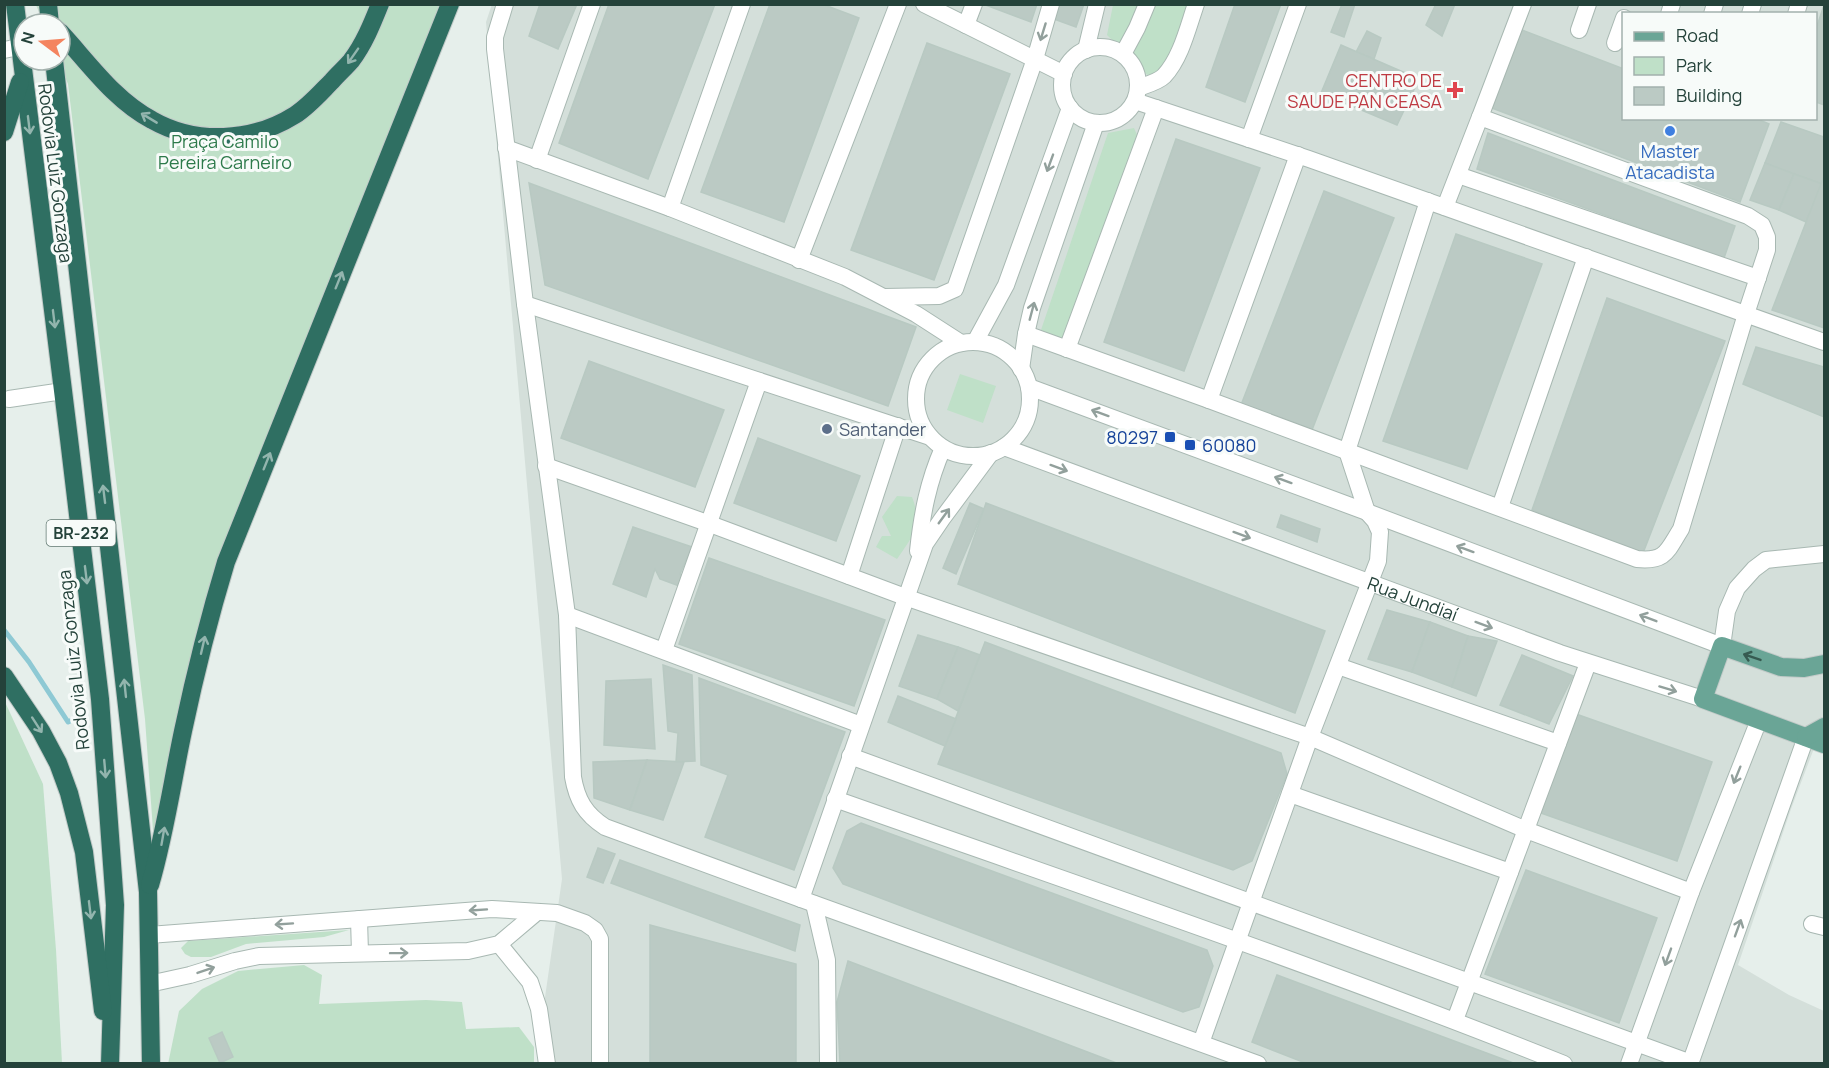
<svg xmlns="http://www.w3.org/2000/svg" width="1829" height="1068" font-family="Manrope,sans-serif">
<rect width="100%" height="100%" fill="#e6efeb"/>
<path fill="#d4dfda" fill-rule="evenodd" d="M492 4 1824 5V722L1791 809 1738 965 1789 995 1824 1011V1063H539V1039L562 879 486 22ZM1624 14H1816V118H1624Z"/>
<g fill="#bfe0c8">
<path d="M36 5H443L235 526 155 858 145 719 68 84 58 60H60V24H44Z"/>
<path d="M1113 5H1146L1124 52 1107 35Z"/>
<path d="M1150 5H1196L1178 54 1151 77 1137 68 1130 49Z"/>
<path d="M1134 128 1142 146 1066 341 1041 330 1108 133Z"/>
<path d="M960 374 996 386 983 423 947 410Z"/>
<path d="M897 496 912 497C923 525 913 536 897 559L876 547 882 536H891L882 517Z"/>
<path d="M5 702 43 784 56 950 62 1063H5Z"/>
<path d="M349 930 324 937 246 944 211 957H191L185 954 181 948 188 941Z"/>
<path d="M304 965 322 975 319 1004 426 1000 462 1002 466 1029 519 1027 534 1047V1063L168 1064 179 1011 202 989 238 971Z"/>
</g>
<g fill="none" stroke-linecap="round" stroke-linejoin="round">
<path stroke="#8ec9d4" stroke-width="5" d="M4 630 29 662 68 722 74 719"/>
</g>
<g fill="#bbcac4" stroke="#b8c9c2" stroke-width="1.5">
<path d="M540 4H577L558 49 529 36Z"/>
<path d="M609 4H715L648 179 559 143Z"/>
<path d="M770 4H822L859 18 784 222 701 192Z"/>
<path d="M983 4H1037L1031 22Z"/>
<path d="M1059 4H1084L1076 27 1054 19Z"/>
<path d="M1235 4H1281L1245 102 1206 87Z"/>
<path d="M1342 4H1355L1344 37 1331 32Z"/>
<path d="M1436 4H1455L1442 36 1426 25Z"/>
<path d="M1824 5V105L1816 102V29Z"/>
<path d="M1522 30 1624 69V118H1755L1769 124 1740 202 1492 108Z"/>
<path d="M1367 31 1381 38 1374 59 1356 52Z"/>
<path d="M927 43 1010 74 934 280 851 250Z"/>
<path d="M1341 45 1419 79 1397 125 1321 93Z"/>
<path d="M1781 122 1824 137V176L1822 184 1765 163Z"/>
<path d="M1488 133 1735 226 1724 258 1477 169Z"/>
<path d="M1176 139 1260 168 1184 371 1104 342Z"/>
<path d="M1765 163 1794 174 1779 210 1750 200Z"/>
<path d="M1794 174 1822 184 1806 222 1779 210Z"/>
<path d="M1824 176V328L1772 310Z"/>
<path d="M529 183 916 327 888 406 545 285Z"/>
<path d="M1324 191 1394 218 1312 430 1241 405Z"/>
<path d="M1456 234 1542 264 1467 469 1383 441Z"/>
<path d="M1607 298 1725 341 1643 553 1532 510Z"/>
<path d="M1756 347 1824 367V417L1743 384Z"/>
<path d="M589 361 724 410 695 487 561 438Z"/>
<path d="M758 438 860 476 836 541 734 503Z"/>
<path d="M970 503 984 509 956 574 943 568Z"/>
<path d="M986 503 1325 631 1295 713 958 584Z"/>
<path d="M1281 515 1320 529 1317 542 1277 527Z"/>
<path d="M633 527 692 547 680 574 686 577 682 587 660 579 655 569 646 597 613 584Z"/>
<path d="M709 558 885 620 854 706 679 644Z"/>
<path d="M1387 610 1430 622 1412 672 1368 659Z"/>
<path d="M1430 622 1468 636 1452 687 1412 672Z"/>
<path d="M918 635 958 647 937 699 899 686Z"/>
<path d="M1468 636 1497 641 1476 696 1452 687Z"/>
<path d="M985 642 1281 753 1287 774 1252 861 1233 870 938 764Z"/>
<path d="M958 647 980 655 958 711 937 699Z"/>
<path d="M1522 655 1573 676 1549 724 1500 705Z"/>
<path d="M663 665 692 675 695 761 676 762 678 733 668 731Z"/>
<path d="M699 678 845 732 794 870 705 837 728 775 701 765Z"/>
<path d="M651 679 655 749 604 745 606 681Z"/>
<path d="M898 696 956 719 945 746 888 722Z"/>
<path d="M1576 714 1712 762 1677 861 1541 813Z"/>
<path d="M647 760 630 810 594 798 593 762Z"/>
<path d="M647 760 684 762 663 820 630 810Z"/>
<path d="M861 823 1207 950 1213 966 1199 1007 1183 1012 843 884 833 868 847 831Z"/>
<path d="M598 848 615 854 603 883 587 877Z"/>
<path d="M620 860 800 925 795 951 611 883Z"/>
<path d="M1526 870 1657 918 1619 1023 1485 974Z"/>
<path d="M650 925 796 964V1064H650Z"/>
<path d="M848 961 1119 1064 840 1062 837 1002Z"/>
<path d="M1277 975 1516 1064H1308L1252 1042Z"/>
<path d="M222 1032 233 1057 220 1063 209 1038Z"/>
</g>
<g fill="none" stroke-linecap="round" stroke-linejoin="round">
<defs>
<g id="minor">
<path d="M505 4 495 37V49L525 304 567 615 573 777C577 800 585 814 605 827L801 899"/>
<path d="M924 4 1064 74"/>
<path d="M1669 14 1672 4"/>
<path d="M1712 14 1715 4"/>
<path d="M1750 14 1753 4"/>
<path d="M1796 14 1799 4"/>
<path d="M966 25 974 4"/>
<path d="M1579 30 1588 4"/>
<path d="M1615 43 1624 18"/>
<circle cx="1100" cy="85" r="38"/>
<path d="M4 50 19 47"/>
<path d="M1086 50 1097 4"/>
<path d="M1123 54 1137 28 1147 4"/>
<path d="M1138 88C1146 85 1158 82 1164 76 1181 58 1188 27 1196 4"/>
<path d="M1135 101 1309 159 1824 342"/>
<path d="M1480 117 1523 4"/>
<path d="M1249 139 1298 4"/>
<path d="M506 148 670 208 845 277 916 314 961 343"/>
<path d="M537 160 592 4"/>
<path d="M1458 175 1758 278"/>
<path d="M670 208 742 4"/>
<path d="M799 260 898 4"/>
<path d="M885 297 939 296 955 289 1035 59 1051 4"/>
<path d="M525 304 930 437"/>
<path d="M1026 334 1209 400 1637 559C1666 562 1667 551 1681 529L1746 314 1767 250V237L1762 225 1748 216 1480 117 1445 207"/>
<path d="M975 342 1006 285 1070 108"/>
<circle cx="973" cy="399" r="57"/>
<path d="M1067 349 1156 108"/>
<path d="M1021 369 1026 334 1032 308 1096 123"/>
<path d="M1029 387 1367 512 1722 646 1727 611 1737 588 1754 569 1766 560 1824 554"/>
<path d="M9 399 63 391"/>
<path d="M1209 400 1298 155"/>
<path id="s1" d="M1004 447 1560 653 1703 699"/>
<path d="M991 453 942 519 925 544 801 899 1258 1064"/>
<path d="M546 466 710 524 905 597 1310 737 1526 830 1691 892"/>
<path d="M1500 507 1586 257"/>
<path d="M918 551C922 514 928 482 943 448"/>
<path d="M849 576 898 426"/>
<path d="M567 615 861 725"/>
<path d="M664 650 759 381"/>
<path d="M1338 666 1558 743"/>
<path d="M850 756 1691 1063"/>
<path d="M1290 794 1510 872"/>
<path d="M835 799C1079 885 1324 968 1564 1064"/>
<path d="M814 904 827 960 828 1064"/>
<path d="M359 919 360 953"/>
<path d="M1812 924 1824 927"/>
<path d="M149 935 492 909 557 913 585 923 595 930 600 939V1064"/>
<path d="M499 944 530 982 539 1009 547 1064"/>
<path d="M149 984 190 975 235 961 259 956 468 951 499 944 537 912"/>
<path d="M1455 1020 1588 663"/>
<path d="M1201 1043 1310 737 1378 561 1380 532 1375 521 1367 512 1347 451 1428 201"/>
<path d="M1629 1064 1691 892 1759 720"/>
<path d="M1690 1064 1806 737"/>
</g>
<g id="major">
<path d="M1824 664 1804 668 1781 667 1722 646 1703 699 1824 744"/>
<path d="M1806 737 1824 727"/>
</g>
<g id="highway">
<path d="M15 4 69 439 100 699 115 905 110 1064"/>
<path d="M48 4 50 24"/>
<path d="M60 32C88 62 114 100 152 120 196 145 252 142 295 115 309 106 321 92 332 81 338 74 345 68 351 61 364 44 372 24 380 4"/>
<path d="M54 60 148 892 151 1064"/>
<path d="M4 132 20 82"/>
<path d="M4 676 41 731 58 763 69 793 84 852 103 1011"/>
<path d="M150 885C165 834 172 783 183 731 195 674 209 618 226 562L450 4"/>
</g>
</defs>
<use href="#minor" stroke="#a8b8b2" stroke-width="18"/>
<use href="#major" stroke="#c2cac8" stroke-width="20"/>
<use href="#highway" stroke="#c2cac8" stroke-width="20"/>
<use href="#minor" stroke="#fff" stroke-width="16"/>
<use href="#major" stroke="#6aa596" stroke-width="18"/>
<use href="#highway" stroke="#2f6f62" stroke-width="18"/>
</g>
<defs><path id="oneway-shaft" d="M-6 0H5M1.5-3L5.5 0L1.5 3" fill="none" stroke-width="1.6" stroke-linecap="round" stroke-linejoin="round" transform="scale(1.5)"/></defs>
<g stroke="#92a09c">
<use href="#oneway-shaft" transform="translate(1043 32) rotate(107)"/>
<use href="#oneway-shaft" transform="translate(1050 163) rotate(110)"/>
<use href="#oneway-shaft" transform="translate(1032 311) rotate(-75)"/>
<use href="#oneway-shaft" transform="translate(1100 413) rotate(-160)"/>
<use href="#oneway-shaft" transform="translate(1059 468) rotate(20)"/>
<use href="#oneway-shaft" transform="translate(1283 480) rotate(-160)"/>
<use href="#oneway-shaft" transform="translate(944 516) rotate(-54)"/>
<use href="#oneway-shaft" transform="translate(1242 535) rotate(20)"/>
<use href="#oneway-shaft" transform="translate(1465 549) rotate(-160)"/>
<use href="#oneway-shaft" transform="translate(1648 618) rotate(-159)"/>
<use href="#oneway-shaft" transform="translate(1484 625) rotate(20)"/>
<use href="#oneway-shaft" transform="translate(1668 689) rotate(17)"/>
<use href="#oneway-shaft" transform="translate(1737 775) rotate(112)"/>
<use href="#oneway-shaft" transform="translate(478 910) rotate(176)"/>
<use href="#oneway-shaft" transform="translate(284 924) rotate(176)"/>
<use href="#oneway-shaft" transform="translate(1738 928) rotate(-70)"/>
<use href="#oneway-shaft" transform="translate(399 953) rotate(-1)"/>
<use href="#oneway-shaft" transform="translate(1668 957) rotate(110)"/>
<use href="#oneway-shaft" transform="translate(206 970) rotate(-19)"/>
</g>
<g stroke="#93b5ae">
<use href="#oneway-shaft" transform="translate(353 56) rotate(125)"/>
<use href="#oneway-shaft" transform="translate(149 118) rotate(-149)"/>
<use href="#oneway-shaft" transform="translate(29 125) rotate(83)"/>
<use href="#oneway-shaft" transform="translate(339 280) rotate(-68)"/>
<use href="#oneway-shaft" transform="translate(54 319) rotate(83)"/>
<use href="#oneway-shaft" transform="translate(267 461) rotate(-68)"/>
<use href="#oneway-shaft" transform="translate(104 494) rotate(-97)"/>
<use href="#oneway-shaft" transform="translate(86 575) rotate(83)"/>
<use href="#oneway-shaft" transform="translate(203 645) rotate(-77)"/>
<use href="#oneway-shaft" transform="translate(125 688) rotate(-96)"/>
<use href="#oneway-shaft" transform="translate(37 725) rotate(57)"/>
<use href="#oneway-shaft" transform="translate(105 769) rotate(85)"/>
<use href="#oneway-shaft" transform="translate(163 836) rotate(-80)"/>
<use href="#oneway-shaft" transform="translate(90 910) rotate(83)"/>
</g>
<use stroke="#365b51" href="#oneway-shaft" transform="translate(1752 657) rotate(-161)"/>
<path fill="#e0444e" stroke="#f7fbf9" stroke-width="2" d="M1452 81h6v6h6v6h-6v6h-6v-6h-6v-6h6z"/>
<circle fill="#3f7fe0" stroke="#f7fbf9" stroke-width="2" cx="1670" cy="131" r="6"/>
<circle fill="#5c6f8a" stroke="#f7fbf9" stroke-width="2" cx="827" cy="429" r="6"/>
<g fill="#1a4fb4" stroke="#f7fbf9" stroke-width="2">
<rect x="1164" y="431" width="12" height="12" rx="3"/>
<rect x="1184" y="439" width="12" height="12" rx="3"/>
</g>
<g text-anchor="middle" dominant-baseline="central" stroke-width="6" stroke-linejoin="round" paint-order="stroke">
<rect fill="#f7fbf9" stroke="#637a73" stroke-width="1.5" x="46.5" y="520" width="69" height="26" rx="4.5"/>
<g font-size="16" font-weight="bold" fill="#24423a">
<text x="81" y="533">BR-232</text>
</g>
<g font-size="18" fill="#be3a42" stroke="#f7fbf9" text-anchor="end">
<text x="1442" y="80">CENTRO DE<tspan x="1442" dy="21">SAUDE PAN CEASA</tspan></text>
</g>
<g font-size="18" fill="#2d7a4b" stroke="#f7fbf9">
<text x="225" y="141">Praça Camilo<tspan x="225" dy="21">Pereira Carneiro</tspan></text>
</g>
<g font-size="18" fill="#366cbe" stroke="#f7fbf9">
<text x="1670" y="151">Master<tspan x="1670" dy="21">Atacadista</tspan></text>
</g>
<g font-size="18" fill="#24423a" stroke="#f7fbf9">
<text transform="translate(56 173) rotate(83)">Rodovia Luiz Gonzaga</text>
<text stroke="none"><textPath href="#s1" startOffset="436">Rua Jundiaí</textPath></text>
<text transform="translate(73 660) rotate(-96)">Rodovia Luiz Gonzaga</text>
</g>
<g font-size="18" fill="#4e5e75" stroke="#f7fbf9" text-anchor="start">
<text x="839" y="429">Santander</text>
</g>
<g font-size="18" fill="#164399" stroke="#f7fbf9" text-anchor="end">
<text x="1158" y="437">80297</text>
<text x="1202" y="445" text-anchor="start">60080</text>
</g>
</g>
<rect width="1829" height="1068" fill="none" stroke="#24423a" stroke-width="12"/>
<rect x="1622" y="12" width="195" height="108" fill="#f7fbf9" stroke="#a3b1ad" stroke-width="1.5"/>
<rect x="1634" y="32" width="30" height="9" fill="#6aa596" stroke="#a3b1ad" stroke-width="1.5"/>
<text x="1676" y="42" font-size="18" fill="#24423a">Road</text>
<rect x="1634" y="57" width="30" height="18" fill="#bfe0c8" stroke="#a3b1ad" stroke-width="1.5"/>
<text x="1676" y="72" font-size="18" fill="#24423a">Park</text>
<rect x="1634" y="87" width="30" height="18" fill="#bbcac4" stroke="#a3b1ad" stroke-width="1.5"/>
<text x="1676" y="102" font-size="18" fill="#24423a">Building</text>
<g transform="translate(42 42) rotate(286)"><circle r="28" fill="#f7fbf9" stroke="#a3b1ad" stroke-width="1.5"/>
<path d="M0-4.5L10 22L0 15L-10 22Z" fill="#f4845f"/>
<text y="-9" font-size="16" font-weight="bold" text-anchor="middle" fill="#24423a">N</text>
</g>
</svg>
